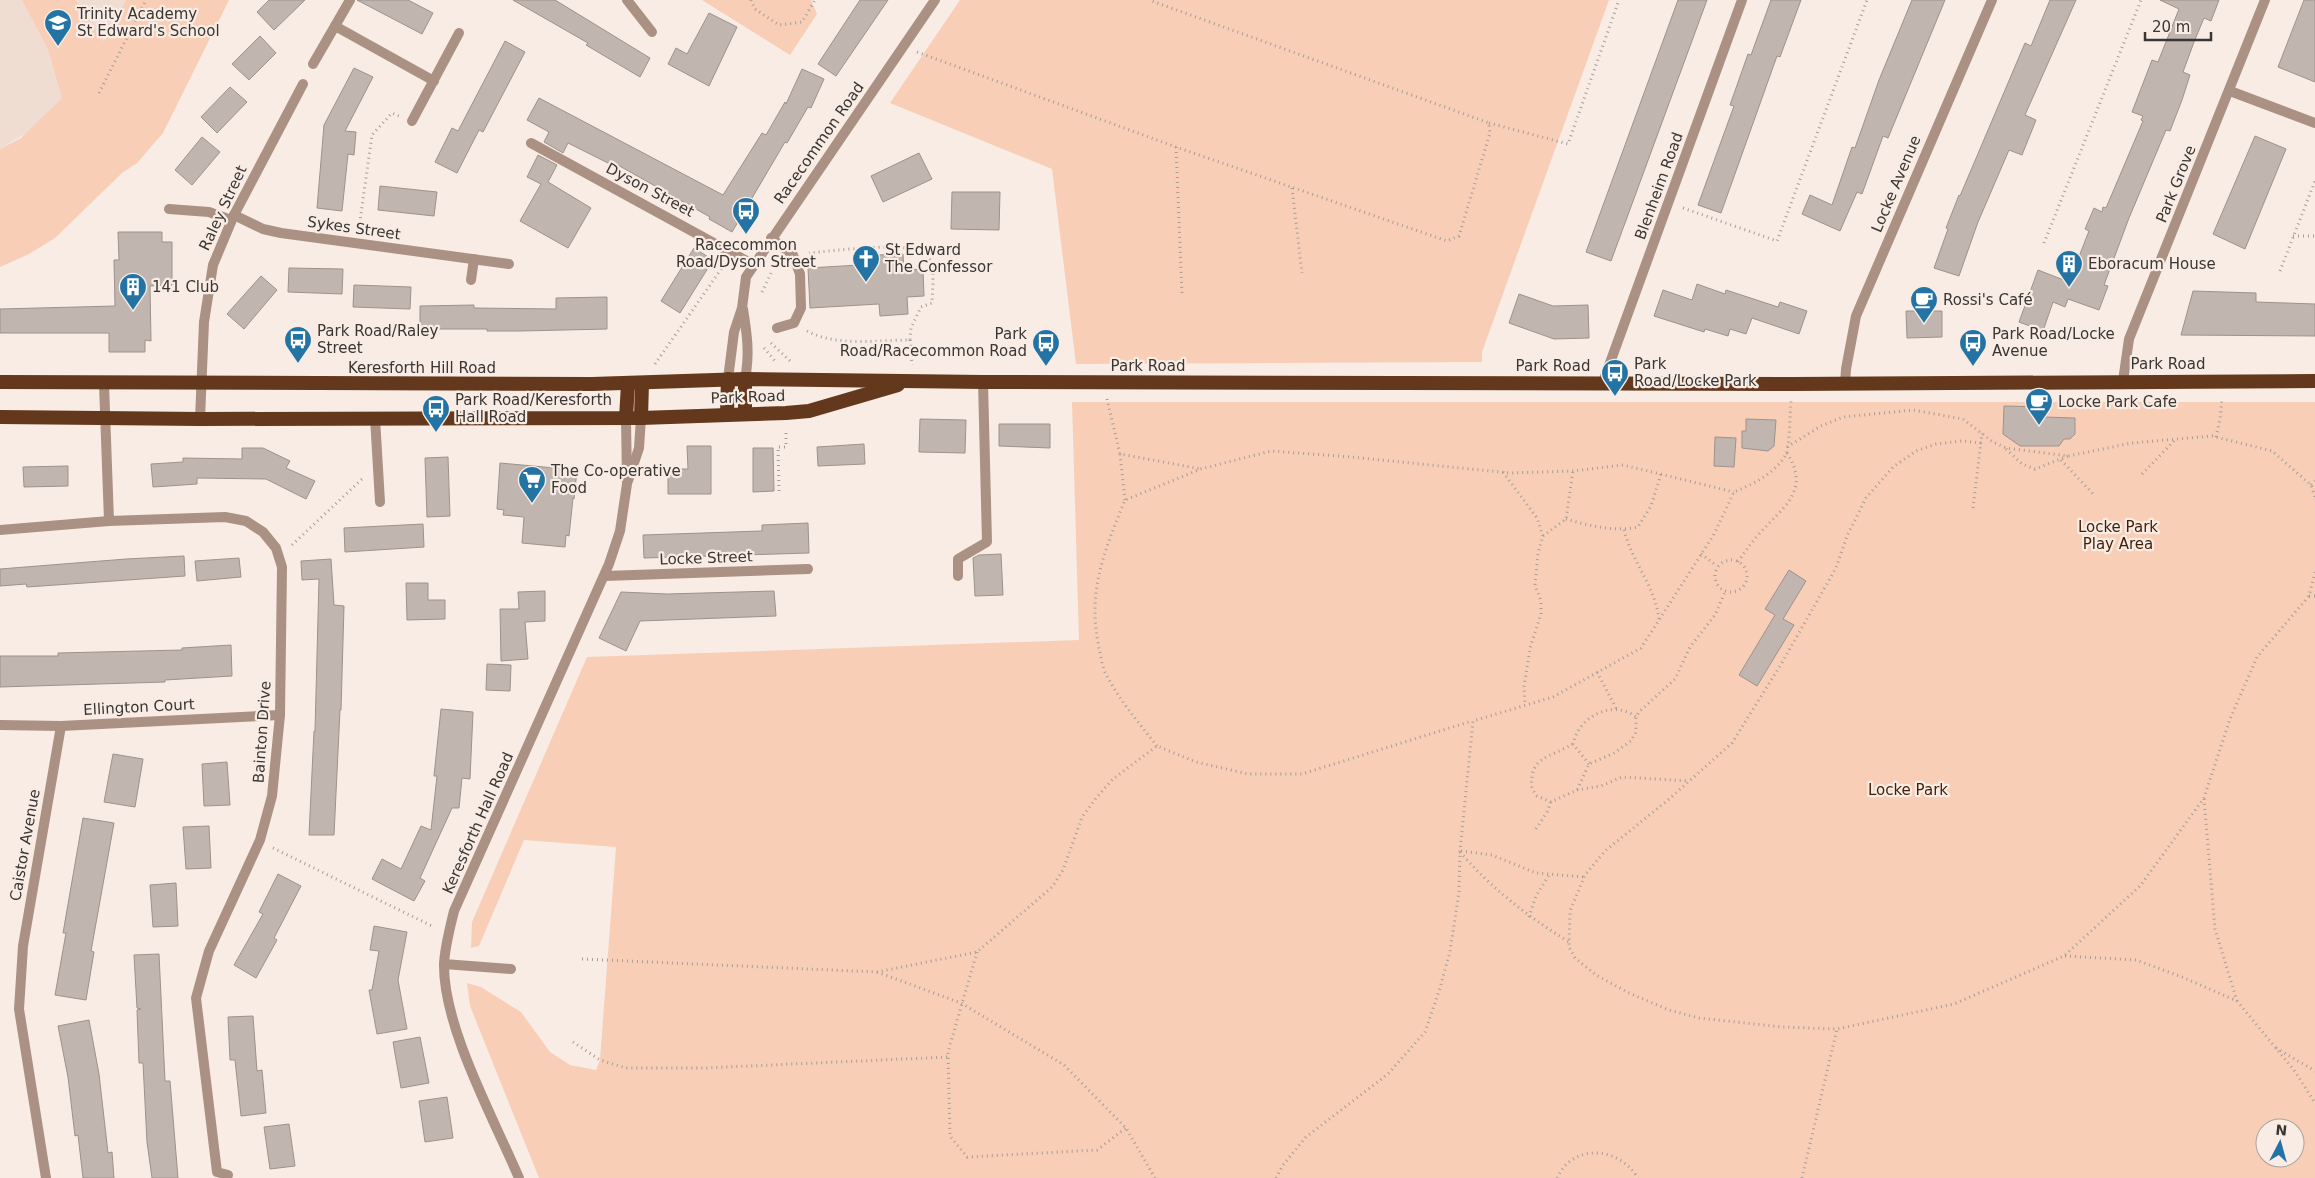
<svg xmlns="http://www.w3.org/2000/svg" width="2315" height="1178" font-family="'DejaVu Sans',sans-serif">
<rect width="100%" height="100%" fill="#f8ece5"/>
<path fill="#f0ddd2" d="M0 0H139L91 94 0 149Z"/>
<g fill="#f8ceb7" fill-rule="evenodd">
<path d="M22 0H76L104 42 126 0H229L163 133 137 163 122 173 55 238 29 254 0 267V149L21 138 62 98 48 49Z"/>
<path d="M702 0H811L817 14 790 55Z"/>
<path d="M960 0H1609L1482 352V362L1076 364 1052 169 890 103Z"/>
<path d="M1072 402H2315V1178H539L470 1006 467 983 481 987 521 1012 550 1052 570 1065 596 1070 600 1060 616 847 524 840 479 946 471 948 472 922 587 657 1079 640ZM2265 1128H2295V1158H2265Z"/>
</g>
<g fill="#c1b5af" stroke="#9d928c">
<path d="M269 0H305L274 30 257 12Z"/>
<path d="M357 0H408L433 13 422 34Z"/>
<path d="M513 0H555L650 58 640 77 586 45 588 43Z"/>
<path d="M860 0H888L836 76 818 64Z"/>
<path d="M1678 0H1707L1611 261 1586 252Z"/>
<path d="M1771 0H1801L1780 57 1777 56 1721 213 1698 205 1734 106 1730 105 1748 54 1751 55Z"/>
<path d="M1912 0H1945L1888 138 1883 136 1862 194 1857 192 1840 231 1802 214 1810 195 1832 205 1852 147 1855 148 1879 80Z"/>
<path d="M2050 0H2076L2025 115 2036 120 2022 155 2009 150 1978 222 1959 276 1934 268 1948 229 1946 228 1959 195 1960 196 2025 43 2031 46Z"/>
<path d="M2160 0H2219L2211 21 2204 18 2194 42 2183 72 2190 75 2182 100 2170 131 2166 130 2129 218 2104 285 2108 286 2099 310 2068 299 2065 307 2053 302 2043 331 2019 322 2038 270 2069 282 2089 231 2085 229 2094 208 2102 212 2103 207 2106 208 2143 121 2141 120 2143 116 2132 112 2152 60 2158 62 2179 9Z"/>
<path d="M2304 0H2315V82L2278 67Z"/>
<path d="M709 13 737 27 709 86 668 64 676 48 687 54Z"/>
<path d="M260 36 276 53 249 80 232 64Z"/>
<path d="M505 41 525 52 483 132 479 130 457 173 435 162 452 128 458 131Z"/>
<path d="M354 68 373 77 345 131 356 132 354 155 348 154 342 211 317 208 324 125Z"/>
<path d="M802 69 824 79 811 108 808 107 787 143 785 142 732 232 709 219 710 217 616 164 614 166 568 143 563 153 544 142 549 132 527 120 539 98 723 195 762 133 766 135 785 102 786 104Z"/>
<path d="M230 87 247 102 217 133 201 117Z"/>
<path d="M2255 136 2286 149 2245 249 2213 234Z"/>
<path d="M202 137 220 152 192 185 175 170Z"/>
<path d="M919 153 932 179 883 202 871 176Z"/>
<path d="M538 155 557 165 548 182 591 208 568 248 520 221 541 184 527 177Z"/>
<path d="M380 186 437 192 434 216 378 210Z"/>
<path d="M952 192H1000L999 230 951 229Z"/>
<path d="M118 232H162V242H172V285L150 286 151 341 145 340V352H109V333H0V309L115 306 114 260H119Z"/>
<path d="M694 248 713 260 680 313 661 301Z"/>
<path d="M903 254 904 270 923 269 924 296 907 297 908 314 880 316 879 304 810 308 808 268 877 264V255Z"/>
<path d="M289 268 343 269 342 294 288 292Z"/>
<path d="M261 276 277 290 244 329 227 314Z"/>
<path d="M1697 284 1725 294 1726 290 1778 307 1780 302 1807 311 1799 334 1752 318 1746 334 1730 329 1728 336 1705 329 1704 332 1654 316 1663 290 1692 300Z"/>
<path d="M354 285 411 287 410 309 353 307Z"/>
<path d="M2193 291 2256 293V302L2315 304V336L2181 335Z"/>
<path d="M1519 294 1553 306 1588 305 1589 338 1554 339 1509 323Z"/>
<path d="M607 297V329L520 331H487V329H420V306L474 305V308L556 309V298Z"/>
<path d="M1906 311H1942V337L1907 338Z"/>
<path d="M2004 406 2044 407V417L2075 418V434L2070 439H2064L2059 446H2020L2003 434Z"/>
<path d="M920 419 966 420 965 453 919 452Z"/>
<path d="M1746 419 1776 420 1774 446 1768 451 1742 448V431H1746Z"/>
<path d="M999 424H1050V448L999 446Z"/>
<path d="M1715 437 1736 438 1734 467 1714 466Z"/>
<path d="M864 444 865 464 818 466 817 447Z"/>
<path d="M687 446H711V494H668V469H688Z"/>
<path d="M242 448H263L290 461 286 468 315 481 306 499 266 479 197 478V484L153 487 151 464 183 462V458L242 459Z"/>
<path d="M753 448H773L774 491 753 492Z"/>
<path d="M448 457 450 516 427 517 425 458Z"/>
<path d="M500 463 577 470 574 499 573 498 569 536 566 535 565 547 522 543 524 517 503 515 504 510 497 509Z"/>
<path d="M68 466V486L24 487 23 467Z"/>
<path d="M808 523 809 553 644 558 643 535 762 531V525Z"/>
<path d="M423 524 424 547 345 552 344 528Z"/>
<path d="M1001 554 1003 595 975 596 973 558 979 555Z"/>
<path d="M184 556 185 576 27 587 26 584 0 586V569L126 559Z"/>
<path d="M239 558 241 577 197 581 195 561Z"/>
<path d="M331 559 334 605 344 606 341 710H340L334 835H309L314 731H315L319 579 302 580 301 561Z"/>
<path d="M1789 570 1806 581 1783 619 1794 625 1757 686 1739 675 1775 615 1765 609Z"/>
<path d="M406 583H428V600H445V619L407 620Z"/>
<path d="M545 591V621L525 622 528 659 501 661 500 609H519L518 592Z"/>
<path d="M774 591 776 616 640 621 626 651 599 638 621 592 667 594Z"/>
<path d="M231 645 232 676 165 680V682L0 687V656H58V653L182 650V648Z"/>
<path d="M487 664 511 665 510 691 486 690Z"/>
<path d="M441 709 473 712 470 779 462 778 459 808H452L420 878 425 881 414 901 372 879 382 859 401 869 421 826 431 830 437 776H434Z"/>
<path d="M113 754 143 759 135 807 104 802Z"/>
<path d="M227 762 230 805 204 806 202 764Z"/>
<path d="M83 818 114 823 91 951 94 952 86 1000 55 995 66 933H63Z"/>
<path d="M209 826 211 868 186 869 183 827Z"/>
<path d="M278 874 301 886 274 938 277 940 256 978 234 965 263 914 259 912Z"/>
<path d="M176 883 178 926 153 927 150 885Z"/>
<path d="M374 926 407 932 398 980 407 1029 377 1034 369 990H372L379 951 370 950Z"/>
<path d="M159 954 165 1081H170L178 1178H152L147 1142 143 1063H139L137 1010 141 1009 137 1008 134 955Z"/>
<path d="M253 1016 257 1071 262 1070 266 1113 241 1116 235 1060H230L228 1017Z"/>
<path d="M89 1020 99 1074 108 1153 112 1152 114 1178H83L78 1135 75 1136 68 1077 58 1026Z"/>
<path d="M420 1037 429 1083 401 1088 393 1042Z"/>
<path d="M447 1097 453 1138 425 1142 419 1101Z"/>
<path d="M289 1124 295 1166 270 1169 264 1127Z"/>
</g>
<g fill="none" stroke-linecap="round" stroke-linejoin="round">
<g stroke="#a69d98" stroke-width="3" stroke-dasharray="1 4" stroke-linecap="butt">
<path d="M751 0 755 9 779 25 802 22 815 0"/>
<path d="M917 52 1176 147 1447 241 1459 236 1490 133 1489 123 1149 0"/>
<path d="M99 93 146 0"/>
<path d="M1489 123 1568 144 1619 0"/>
<path d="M1176 147 1182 294"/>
<path d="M1292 188 1302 273"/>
<path d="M1683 208 1777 241 1867 0"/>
<path d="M359 228 372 135 392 113 399 116"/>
<path d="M2293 236H2315"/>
<path d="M2044 243 2141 0"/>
<path d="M2280 271 2315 181"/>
<path d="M762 292 772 271"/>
<path d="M807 331C837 347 877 340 910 340L911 328 921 307 932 303C932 289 937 264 925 253 910 241 831 251 809 253"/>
<path d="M910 340 912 365"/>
<path d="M771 343 790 361"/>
<path d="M764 348 775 361"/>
<path d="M655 364 724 265"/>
<path d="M1107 399 1120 454"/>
<path d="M2216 437 2220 419 2222 398"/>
<path d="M1981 443 1962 441 1936 444 1916 451 1893 467 1866 498 1847 536 1836 568 1780 666 1732 743 1668 800 1605 851 1585 875 1570 911 1569 947 1575 958 1596 975 1629 993 1669 1010 1699 1018 1782 1027 1837 1029 1954 1004 2064 956 2140 886 2204 798 2230 719 2257 657 2309 596 2315 572"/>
<path d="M1787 447 1821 426 1843 417 1913 410 1963 419 1993 442 2006 448 2068 456 2132 443 2212 436 2272 451 2311 485 2315 497"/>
<path d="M2006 449 2022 464 2035 469 2068 456"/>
<path d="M2061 460 2095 496"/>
<path d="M1503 472 1537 518 1543 536 1538 553 1535 585 1541 601V614L1530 648 1524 687 1525 705"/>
<path d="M2142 474 2175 440"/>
<path d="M2311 485 2315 481"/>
<path d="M779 491 778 447H786V431"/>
<path d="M1125 500 1120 454 1201 469"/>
<path d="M1973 508 1982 433"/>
<path d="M1566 519C1589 526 1615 532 1638 527L1651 506 1661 474"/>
<path d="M1624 530C1632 562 1655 586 1659 619"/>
<path d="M1543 536 1566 519 1573 471"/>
<path d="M292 545 362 479"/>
<path d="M1701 554 1717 566"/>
<circle cx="1731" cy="576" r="16"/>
<path d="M1738 562C1745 552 1751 543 1759 534 1783 507 1811 491 1787 453"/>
<path d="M2309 596H2315"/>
<path d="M1597 672 1617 710"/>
<path d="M1157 746C1139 723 1119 700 1106 674 1102 667 1101 656 1099 648 1087 591 1104 552 1125 500L1201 469 1271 451 1351 457 1510 473 1573 471 1623 465 1734 492"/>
<path d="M1589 764 1573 744C1579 716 1613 699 1636 717"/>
<path d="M1577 790 1601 786 1622 777 1689 781"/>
<path d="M2204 799 2215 929 2237 1001"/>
<path d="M1551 802 1537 796 1532 789C1528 757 1551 757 1573 744"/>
<path d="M1536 829 1547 812 1551 802 1577 790 1589 764 1614 753 1631 741 1636 732V717L1639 712 1675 679 1690 647 1715 615 1725 592"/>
<path d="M273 848 434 927"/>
<path d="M1461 851 1492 855 1536 873 1584 877"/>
<path d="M1460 852C1492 889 1527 916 1569 942"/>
<path d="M1529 917 1536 896 1549 875"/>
<path d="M977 952 948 1052 950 1136 967 1157 1097 1150 1126 1128"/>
<path d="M2065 956 2136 960 2182 977 2237 1001 2294 1070 2315 1103"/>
<path d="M582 959 877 972 977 952 1052 887 1063 870 1082 817 1097 797 1113 779 1157 746 1196 762 1248 774H1302L1472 721"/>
<path d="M877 972 961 1003 1064 1065 1126 1128 1155 1178"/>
<path d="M573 1042 600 1060 626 1068H705L948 1057"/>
<path d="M2276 1048 2315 1071"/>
<path d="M1276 1178 1283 1165 1306 1137 1388 1074 1425 1032 1440 988 1450 951 1459 892 1460 851 1473 721 1553 697 1641 648 1713 536 1734 492C1753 484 1775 474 1786 454 1790 445 1790 412 1791 400"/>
<path d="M1557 1178C1574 1142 1619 1147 1638 1178"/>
<path d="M1802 1178 1837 1029"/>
</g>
<g stroke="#aa9184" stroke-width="10">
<path d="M169 209 209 212 231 220"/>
<path d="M771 238 793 255 800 274 801 308 794 323 777 328"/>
<path d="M958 576V559L987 542 983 382"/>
<path d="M444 964 511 969"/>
</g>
<g stroke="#aa9184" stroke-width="10">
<path d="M627 0 652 32"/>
<path d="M335 26 434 81"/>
<path d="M313 64 350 0"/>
<path d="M2230 91 2315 123"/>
<path d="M412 121 459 33"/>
<path d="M531 143 754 265"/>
<path d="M234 215 263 229 281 233 509 264"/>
<path d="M471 280 474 259"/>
<path d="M2123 381 2129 339 2265 0"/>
<path d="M1603 382 1742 0"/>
<path d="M104 384 109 521 225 517 246 521 263 532 276 548 282 567 280 715 272 796 260 840 209 951 196 998 217 1172 228 1175"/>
<path d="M1845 384 1846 369 1856 316 1992 0"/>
<path d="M375 418 380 502"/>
<path d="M200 419 204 322 213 265 234 215 303 84"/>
<path d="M628 481 639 448 641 418"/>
<path d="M0 530 109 521"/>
<path d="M605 576 808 569"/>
<path d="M0 725 61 726 280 715"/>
<path d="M46 1178 19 1009 23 946 61 726"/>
<path d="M519 1178C494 1119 443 1027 444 964 445 946 450 928 454 911L609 564 620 531 627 484 626 418"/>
</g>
<g stroke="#aa9184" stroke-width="10">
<path d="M743 309C747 334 750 354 745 379"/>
<path d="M728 379 734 332 742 308 746 277 935 0"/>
</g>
<g stroke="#63381c" stroke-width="14">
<path d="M745 379V413"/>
<path d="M0 382 592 384 745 379 983 382 1793 384 2315 381"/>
<path d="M727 414 728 379"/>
<path d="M0 417 200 419 641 418 786 413 809 411 898 385"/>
<path d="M626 418 628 384"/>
<path d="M641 418 642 383"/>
</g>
</g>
<defs>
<symbol id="school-pin" viewBox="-11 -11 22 30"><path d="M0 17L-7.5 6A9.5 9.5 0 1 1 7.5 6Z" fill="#2374a5" stroke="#f8ece5"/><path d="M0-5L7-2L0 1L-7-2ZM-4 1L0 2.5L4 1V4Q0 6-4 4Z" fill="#fff"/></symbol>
<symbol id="bus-pin" viewBox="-11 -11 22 30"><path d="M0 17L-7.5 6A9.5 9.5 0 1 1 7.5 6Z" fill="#2374a5" stroke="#f8ece5"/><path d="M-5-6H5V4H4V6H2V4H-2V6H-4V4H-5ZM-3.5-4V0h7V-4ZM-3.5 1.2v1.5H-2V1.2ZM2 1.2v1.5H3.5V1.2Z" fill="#fff"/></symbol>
<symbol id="church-pin" viewBox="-11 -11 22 30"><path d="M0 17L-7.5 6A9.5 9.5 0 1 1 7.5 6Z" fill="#2374a5" stroke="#f8ece5"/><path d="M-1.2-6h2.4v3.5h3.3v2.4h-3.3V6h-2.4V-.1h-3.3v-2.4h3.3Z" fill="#fff"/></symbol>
<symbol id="building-pin" viewBox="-11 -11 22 30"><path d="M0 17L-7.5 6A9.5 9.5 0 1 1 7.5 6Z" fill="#2374a5" stroke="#f8ece5"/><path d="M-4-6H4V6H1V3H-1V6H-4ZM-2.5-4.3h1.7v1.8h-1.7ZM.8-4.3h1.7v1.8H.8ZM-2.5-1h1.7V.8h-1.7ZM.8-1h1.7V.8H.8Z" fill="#fff"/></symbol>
<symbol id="cafe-pin" viewBox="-11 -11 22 30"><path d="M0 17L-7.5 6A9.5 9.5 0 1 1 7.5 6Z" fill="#2374a5" stroke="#f8ece5"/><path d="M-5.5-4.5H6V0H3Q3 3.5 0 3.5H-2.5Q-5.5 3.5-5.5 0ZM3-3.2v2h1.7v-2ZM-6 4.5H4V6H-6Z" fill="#fff"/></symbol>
<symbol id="supermarket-pin" viewBox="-11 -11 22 30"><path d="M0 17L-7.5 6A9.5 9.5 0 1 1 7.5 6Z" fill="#2374a5" stroke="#f8ece5"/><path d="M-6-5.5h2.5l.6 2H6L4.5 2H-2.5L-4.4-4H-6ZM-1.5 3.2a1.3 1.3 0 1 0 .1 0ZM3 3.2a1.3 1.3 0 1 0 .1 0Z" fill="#fff"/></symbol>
</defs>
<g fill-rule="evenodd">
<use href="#school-pin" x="42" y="7" width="32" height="43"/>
<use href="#bus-pin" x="730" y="195" width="32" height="43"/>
<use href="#church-pin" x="850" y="243" width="32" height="43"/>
<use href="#building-pin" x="2053" y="248" width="32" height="43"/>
<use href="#building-pin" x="117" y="271" width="32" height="43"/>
<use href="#cafe-pin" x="1908" y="284" width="32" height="43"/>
<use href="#bus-pin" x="282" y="324" width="32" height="43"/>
<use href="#bus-pin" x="1030" y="327" width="32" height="43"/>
<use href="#bus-pin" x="1957" y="327" width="32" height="43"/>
<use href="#bus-pin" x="1599" y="357" width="32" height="43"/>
<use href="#cafe-pin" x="2023" y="386" width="32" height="43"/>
<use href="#bus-pin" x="420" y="393" width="32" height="43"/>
<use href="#supermarket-pin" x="516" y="464" width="32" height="43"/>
</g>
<g text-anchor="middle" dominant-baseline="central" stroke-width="4.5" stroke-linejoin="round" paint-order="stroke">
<g font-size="15" fill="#3a3633" stroke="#f8ece5" text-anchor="start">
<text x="77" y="14">Trinity Academy<tspan x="77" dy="17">St Edward's School</tspan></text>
<text x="746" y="245" text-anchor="middle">Racecommon<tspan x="746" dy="17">Road/Dyson Street</tspan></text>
<text x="885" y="250">St Edward<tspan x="885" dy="17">The Confessor</tspan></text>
<text x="2088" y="264">Eboracum House</text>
<text x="152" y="287">141 Club</text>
<text x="1943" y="300">Rossi's Café</text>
<text x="317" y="331">Park Road/Raley<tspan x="317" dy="17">Street</tspan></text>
<text x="1027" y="334" text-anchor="end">Park<tspan x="1027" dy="17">Road/Racecommon Road</tspan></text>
<text x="1992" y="334">Park Road/Locke<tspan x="1992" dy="17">Avenue</tspan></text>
<text x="1634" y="364">Park<tspan x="1634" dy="17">Road/Locke Park</tspan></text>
<text x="455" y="400">Park Road/Keresforth<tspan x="455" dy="17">Hall Road</tspan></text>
<text x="2058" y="402">Locke Park Cafe</text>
<text x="551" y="471">The Co-operative<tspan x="551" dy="17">Food</tspan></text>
</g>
<g font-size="15" fill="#3a3633" stroke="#f8ece5">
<text transform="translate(819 143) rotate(-55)">Racecommon Road</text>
<text transform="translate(1896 184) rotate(-67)">Locke Avenue</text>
<text transform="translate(2176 184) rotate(-68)">Park Grove</text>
<text transform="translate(1659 186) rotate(-70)">Blenheim Road</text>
<text transform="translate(650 190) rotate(28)">Dyson Street</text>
<text transform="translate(223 208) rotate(-65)">Raley Street</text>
<text transform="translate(354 228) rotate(8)">Sykes Street</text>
<text x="2168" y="364">Park Road</text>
<text x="1148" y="366">Park Road</text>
<text x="1553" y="366">Park Road</text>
<text x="422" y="368">Keresforth Hill Road</text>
<text transform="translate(748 397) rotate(-2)">Park Road</text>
<text transform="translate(706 558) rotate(-2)">Locke Street</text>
<text transform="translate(139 707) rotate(-3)">Ellington Court</text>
<text transform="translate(262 732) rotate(-86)">Bainton Drive</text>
<text transform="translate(478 823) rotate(-66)">Keresforth Hall Road</text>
<text transform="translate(25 845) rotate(-80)">Caistor Avenue</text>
</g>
<g font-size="15" fill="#421e06" stroke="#f8ece5">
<text x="2118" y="527">Locke Park<tspan x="2118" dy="17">Play Area</tspan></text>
<text x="1908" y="790">Locke Park</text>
</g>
</g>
<g transform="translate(2280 1143) rotate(6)"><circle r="24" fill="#f8ece5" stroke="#aca39e"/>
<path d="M0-4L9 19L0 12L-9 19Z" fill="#2374a5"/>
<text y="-8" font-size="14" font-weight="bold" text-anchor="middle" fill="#3a3633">N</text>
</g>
<path d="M2145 32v8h66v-8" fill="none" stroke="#3a3633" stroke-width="2.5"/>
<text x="2152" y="32" font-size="15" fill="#3a3633" stroke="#f8ece5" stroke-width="4" paint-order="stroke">20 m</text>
</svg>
